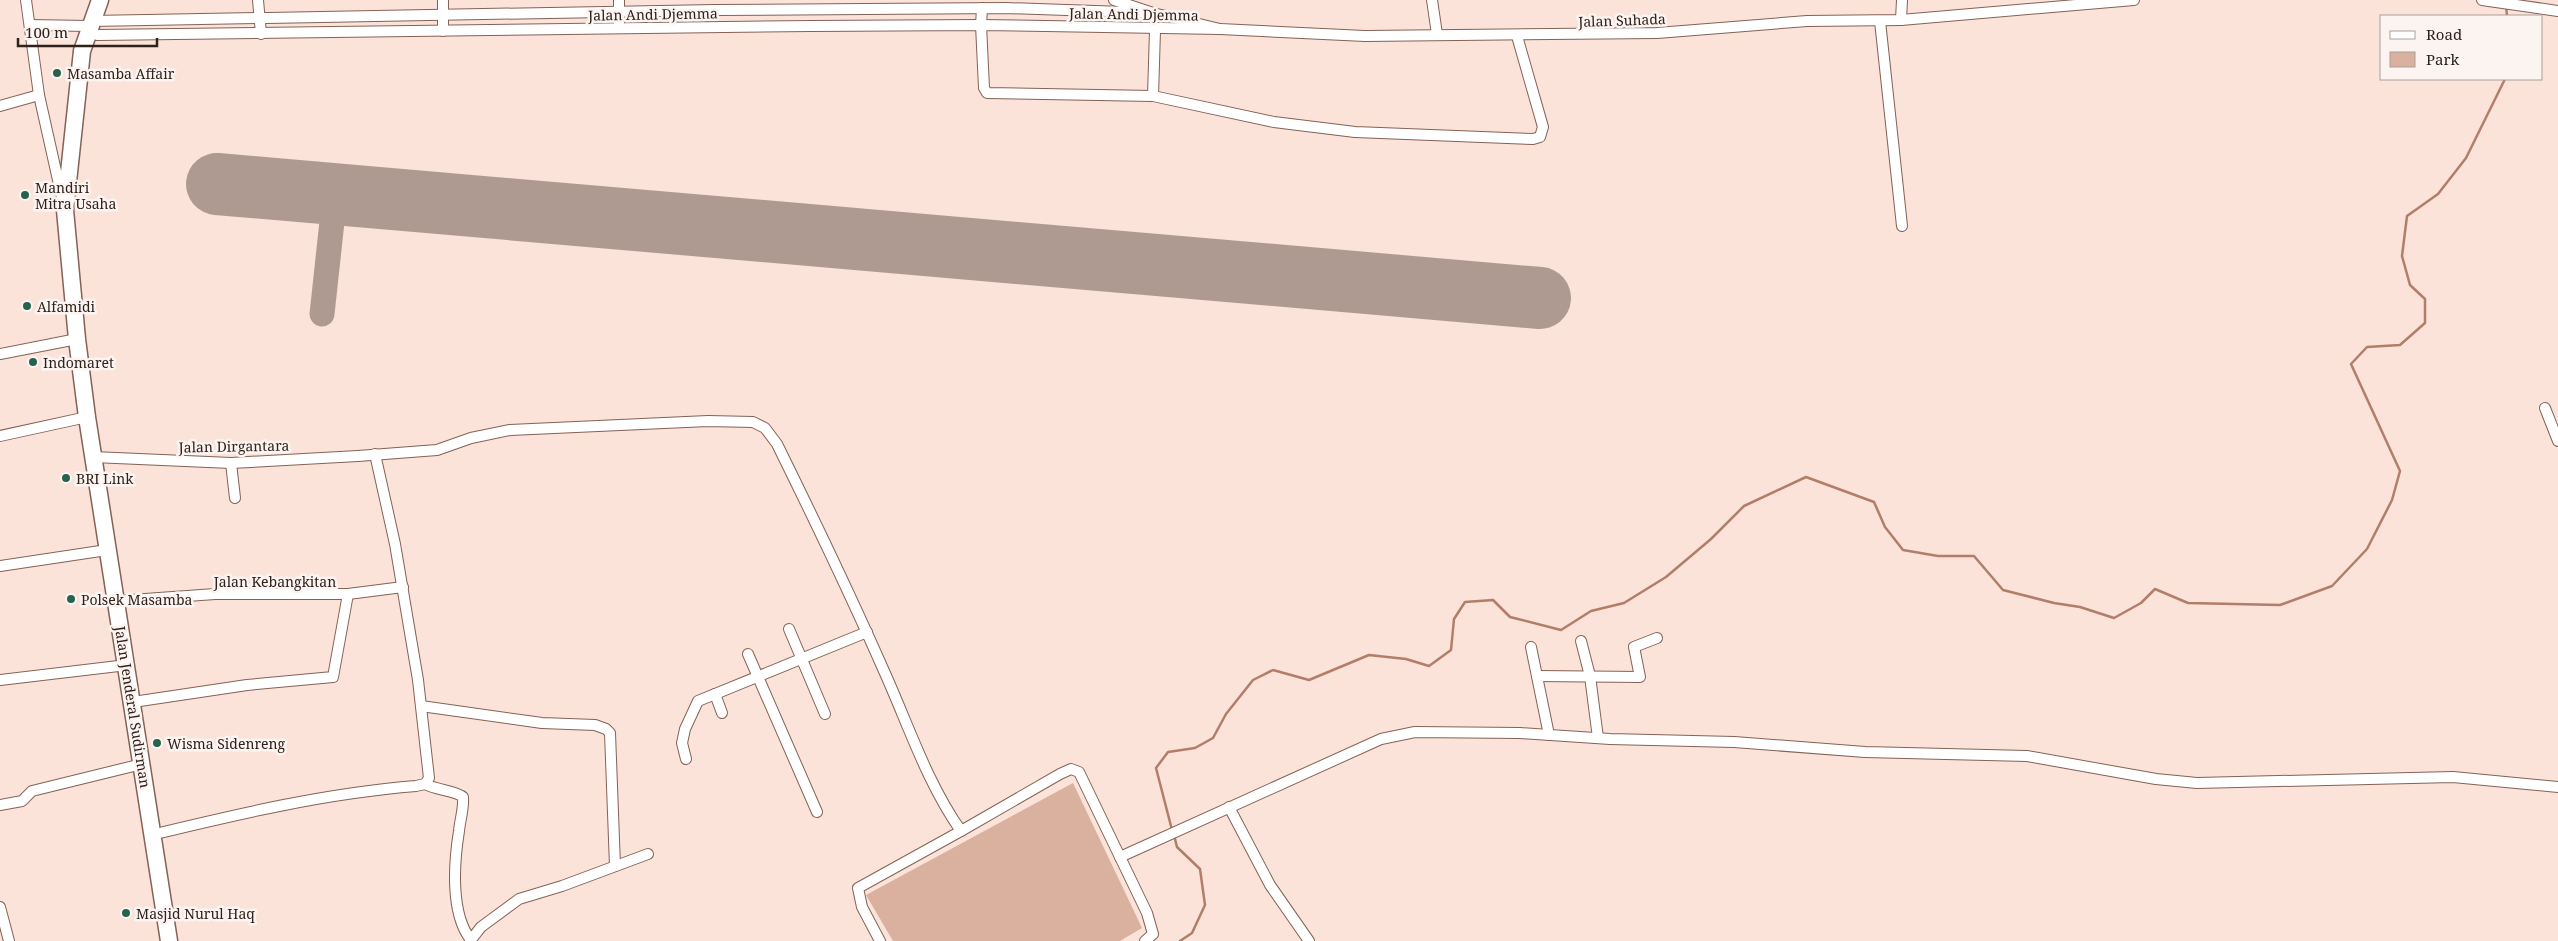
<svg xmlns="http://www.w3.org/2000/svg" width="2558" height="941" font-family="'Noto Serif',serif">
<rect width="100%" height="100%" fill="#fbe3da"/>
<path fill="#dab09f" d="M1073 783 1142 928 1120 941H893L866 895Z"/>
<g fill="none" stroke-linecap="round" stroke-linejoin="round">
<g stroke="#b27e69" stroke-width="2.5">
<path d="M2506 5 2507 16"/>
<path d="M1172 830 1156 768 1168 752 1195 748 1213 738 1226 714 1253 680 1273 670 1309 680 1369 655 1406 659 1429 666 1451 650 1454 619 1465 602 1493 600 1510 617 1561 630 1591 611 1624 603 1666 577 1711 539 1744 506 1806 477 1874 502 1885 527 1903 550 1938 556H1974L2003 590 2054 603 2080 607 2114 618 2141 603 2155 589 2188 603 2280 605 2332 586 2367 549 2392 500 2400 471 2351 364 2367 347 2400 345 2425 323V299L2410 285 2402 256 2407 216 2438 194 2466 158 2505 79"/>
<path d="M1174 835 1177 847 1200 869 1205 905 1192 933 1180 941"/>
</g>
<path stroke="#af9a92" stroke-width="25" d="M322 314 335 194"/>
<path stroke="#af9a92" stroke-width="62" d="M217 184 1540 298"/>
<defs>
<g id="minor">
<path d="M26 0 39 95 62 198"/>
<path d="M258 0 261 34"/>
<path d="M443 0V31"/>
<path d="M1114 0 1153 13 1220 29 1365 36 1657 33 1807 21 1901 20 2134 0"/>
<path d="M1432 0 1437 34"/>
<path d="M2482 0 2558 11"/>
<path d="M982 8 981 25 984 88 987 93 1153 96 1274 122 1355 132 1533 139 1540 137 1543 127 1517 36"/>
<path d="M1901 20 1902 0"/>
<path d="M91 21 715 10 1006 8 1153 13"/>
<path d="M1880 21 1902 226"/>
<path d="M30 25 89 26"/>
<path d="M619 28V0"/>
<path d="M88 31 97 35 811 26 981 25 1220 29"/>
<path d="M1153 96 1155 30"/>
<path d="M0 106 39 95"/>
<path d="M0 354 77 339"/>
<path d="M2545 408 2558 441"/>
<path d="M0 436 87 417"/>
<path d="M93 457 231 463 358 456 437 450 471 438 510 430 708 421 753 422 765 428 777 444C814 519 850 594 884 671 908 724 927 783 961 831L858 888 862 907 880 941"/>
<path d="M231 463 235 498"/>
<path d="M0 566 107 550"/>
<path d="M117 601 215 594H348L403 587"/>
<path d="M789 629 825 714"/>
<path d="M1581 641 1590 676 1598 738"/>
<path d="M1531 647 1549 735"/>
<path d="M748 654 817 812"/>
<path d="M1537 676 1640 677 1634 647 1657 638"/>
<path d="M0 680 127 665"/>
<path d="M715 694 722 713"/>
<path d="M133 702 247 685 333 677 348 594"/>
<path d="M421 706 542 723 595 725 606 729 610 733 615 866"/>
<path d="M686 759 682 743 685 729 698 701 867 632"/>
<path d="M425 784C436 790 457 791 463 797 464 808 460 820 459 831 454 862 450 914 471 940"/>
<path d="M0 805 22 801 32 791 142 764"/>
<path d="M1229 807 1270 885 1309 941"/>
<path d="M961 831 1060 774 1071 769 1079 772 1147 913 1153 934 1145 941"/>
<path d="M151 835C238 814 327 793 416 786L425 784 429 778 418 680 395 544 375 454"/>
<path d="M1120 857 1381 739 1415 732 1520 733 1610 739 1734 742 1865 752 2027 756 2156 779 2197 783 2453 777 2558 787"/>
<path d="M0 907 9 941"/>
<path d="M470 941 481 927 519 899 562 886 648 854"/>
</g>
<path id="trunk" d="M100 0 82 51 65 210 77 339 87 417 169 941"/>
</defs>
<use href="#minor" stroke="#846255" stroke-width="12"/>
<use href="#trunk" stroke="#846255" stroke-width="19"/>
<use href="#minor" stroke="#fff" stroke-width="10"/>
<use href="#trunk" stroke="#fff" stroke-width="16"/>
</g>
<g fill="#26634e" stroke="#fcf4f1" stroke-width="2">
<circle cx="57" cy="73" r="5"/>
<circle cx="25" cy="195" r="5"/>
<circle cx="27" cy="306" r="5"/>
<circle cx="33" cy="362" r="5"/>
<circle cx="66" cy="478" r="5"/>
<circle cx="71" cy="599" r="5"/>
<circle cx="157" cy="743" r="5"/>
<circle cx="126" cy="913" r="5"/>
</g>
<g text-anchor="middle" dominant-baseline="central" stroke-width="5" stroke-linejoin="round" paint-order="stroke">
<g font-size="14" fill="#2f211b" stroke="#fcf4f1">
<text transform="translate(653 14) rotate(-1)">Jalan Andi Djemma</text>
<text transform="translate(1134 14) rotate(1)">Jalan Andi Djemma</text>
<text transform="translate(1622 20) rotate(-2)">Jalan Suhada</text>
<text transform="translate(234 446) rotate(-1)">Jalan Dirgantara</text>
<text x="275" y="581">Jalan Kebangkitan</text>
<text transform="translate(133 707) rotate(81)">Jalan Jenderal Sudirman</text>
</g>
<g font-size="14" fill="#2f211b" stroke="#fcf4f1" text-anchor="start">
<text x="67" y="73">Masamba Affair</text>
<text x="35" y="187">Mandiri<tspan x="35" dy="16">Mitra Usaha</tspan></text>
<text x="37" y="306">Alfamidi</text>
<text x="43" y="362">Indomaret</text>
<text x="76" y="478">BRI Link</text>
<text x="81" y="599">Polsek Masamba</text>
<text x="167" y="743">Wisma Sidenreng</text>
<text x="136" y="913">Masjid Nurul Haq</text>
</g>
</g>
<rect x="2380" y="15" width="162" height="65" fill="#fcf4f1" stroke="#aaa09b"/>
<rect x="2390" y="31" width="25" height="8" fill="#ffffff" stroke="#aaa09b"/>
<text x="2426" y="40" font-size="15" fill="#2f211b">Road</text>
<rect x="2390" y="52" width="25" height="15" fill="#dab09f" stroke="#aaa09b"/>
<text x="2426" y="65" font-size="15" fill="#2f211b">Park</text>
<path d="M18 38v8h139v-8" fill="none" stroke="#2f211b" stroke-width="2.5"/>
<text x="25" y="38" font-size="15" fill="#2f211b" stroke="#fcf4f1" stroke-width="4" paint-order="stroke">100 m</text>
</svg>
